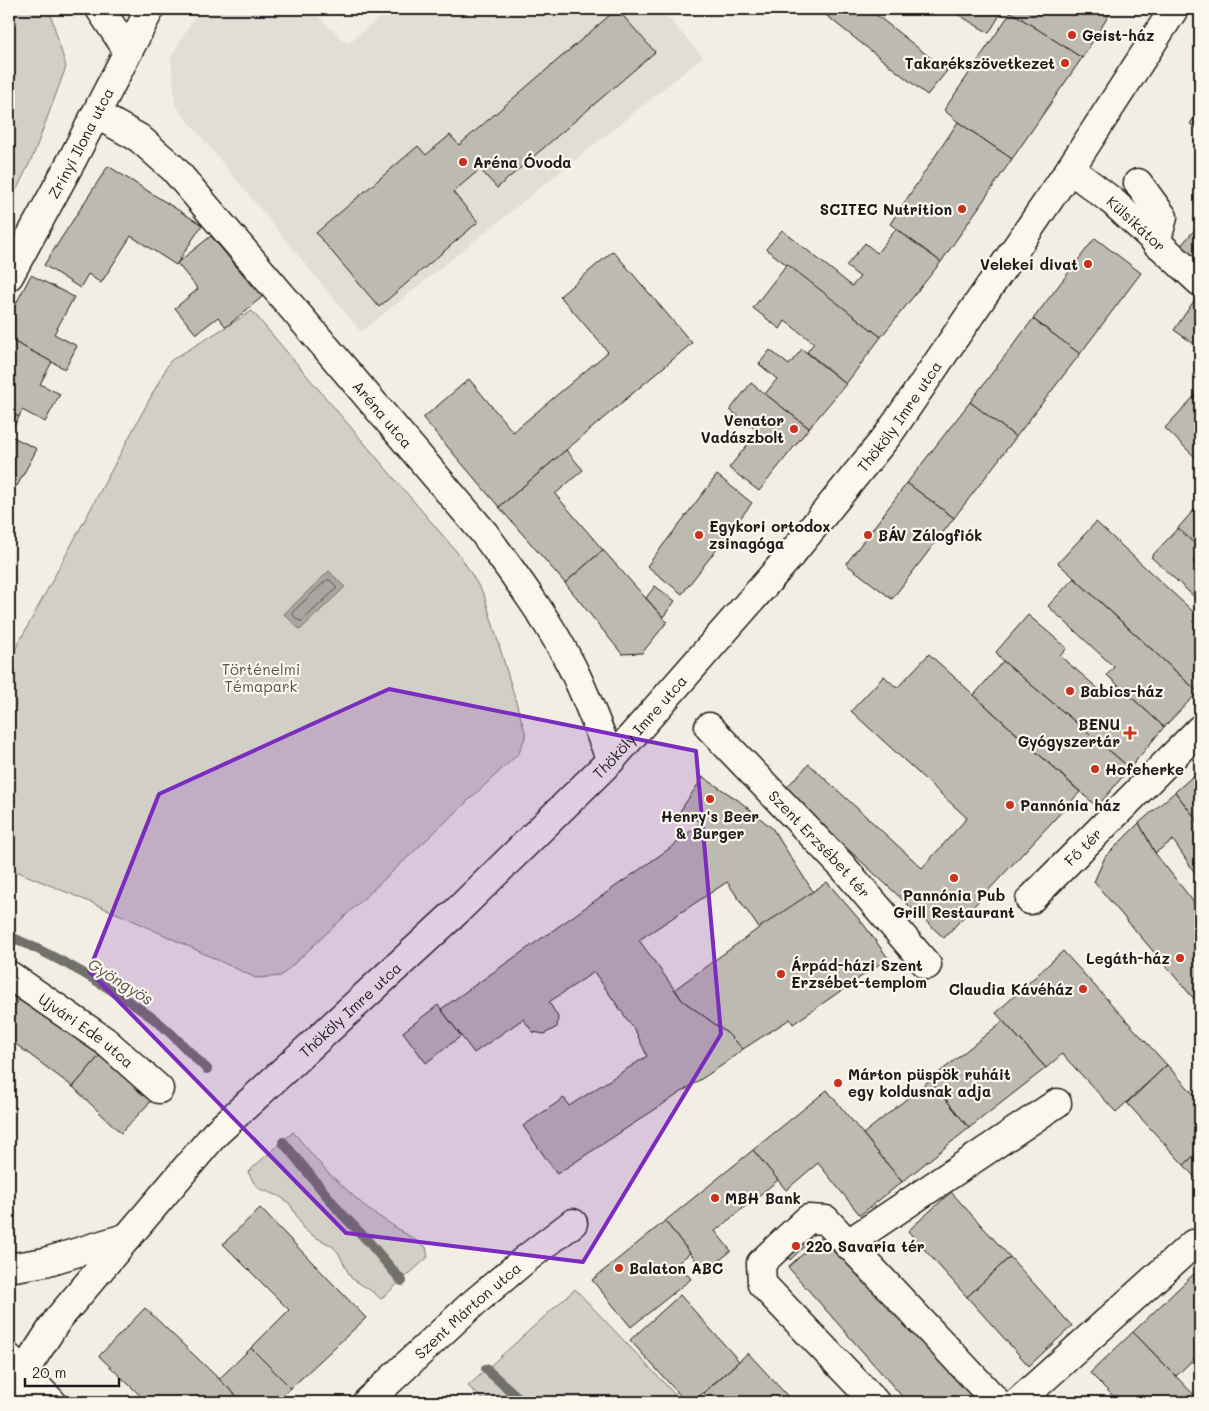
<svg xmlns="http://www.w3.org/2000/svg" width="1209" height="1411" font-family="Mali,sans-serif">
<rect width="100%" height="100%" fill="#f2eee4"/>
<filter id="ink" filterUnits="userSpaceOnUse"><feTurbulence type="fractalNoise" baseFrequency=".02" numOctaves="2"/><feDisplacementMap in="SourceGraphic" scale="10" xChannelSelector="R" yChannelSelector="G"/><feConvolveMatrix kernelMatrix="1 2 1 2 8 2 1 2 1" color-interpolation-filters="sRGB"/></filter>
<g filter="url(#ink)">
<path fill="#e2ded5" d="M199 9H310L347 44 390 9H660L703 57 361 332 175 105 171 57Z"/>
<g fill="#d2cfc6" stroke="#777671">
<path d="M9 9H49L66 67 33 156 9 205Z"/>
<path d="M252 311 461 557 484 595 526 735 519 753 281 976 256 978 130 919 9 868V661L170 361Z"/>
<path d="M293 1132 327 1172 369 1210 426 1247 428 1257 381 1299 373 1292 351 1278 338 1252 332 1246 310 1234 303 1228 290 1204 279 1196 260 1189 254 1183 248 1172Z"/>
<path d="M575 1289 682 1402H486L468 1386Z"/>
</g>
<path fill="#a9a6a0" stroke="#716f6b" d="M329 571 345 587 300 630 284 614Z"/>
<g fill="none" stroke-linecap="round" stroke-linejoin="round">
<path stroke="#545351" stroke-width="1" d="M327 580H330L336 586V589L302 621H299L293 615V612Z"/>
<g stroke="#716f6b" stroke-width="10">
<path d="M9 936C60 958 109 986 154 1019 173 1033 189 1053 207 1069"/>
<path d="M283 1142 341 1213 367 1240 402 1281"/>
<path d="M486 1369 523 1402"/>
</g>
</g>
<g fill="#bdbab1" stroke="#1c1c1c">
<path d="M617 9 655 52 497 188 480 169 453 192 478 222 379 307 316 233 418 146 426 155 450 135 459 145Z"/>
<path d="M818 9H869L947 71 927 95Z"/>
<path d="M949 9H1001L1003 10 989 33Z"/>
<path d="M1006 9H1113L1082 58Z"/>
<path d="M1011 12 1082 58 1012 159 958 122 944 110Z"/>
<path d="M1200 108V130L1190 124Z"/>
<path d="M958 122 1012 159 941 262 890 224Z"/>
<path d="M108 166 202 225 176 265 131 236 101 283 88 274 80 288 44 265Z"/>
<path d="M1200 224V270L1177 250Z"/>
<path d="M896 229 941 262 881 337 766 249 782 230 852 286 860 277 846 266 865 243 877 253Z"/>
<path d="M211 236 262 297 226 327 218 317 196 334 175 308 198 289 177 263Z"/>
<path d="M1095 238 1141 273 1080 354 1033 319Z"/>
<path d="M613 251 692 343 499 507 423 418 469 379 513 432 608 352 560 296Z"/>
<path d="M787 264 881 337 846 384 807 352 814 343 785 321 780 329 753 308Z"/>
<path d="M31 275 74 297 54 334 77 346 65 369 9 339V317Z"/>
<path d="M1194 301 1200 305V348L1174 330Z"/>
<path d="M1033 319 1080 354 1016 437 970 402Z"/>
<path d="M9 339 52 362 40 384 60 394 45 422 22 410 19 417 9 411Z"/>
<path d="M802 349 846 384 809 428 765 394 777 379 759 364 770 350 789 365Z"/>
<path d="M751 383 809 428 759 491 729 468 758 431 730 410Z"/>
<path d="M1200 390V462L1165 428Z"/>
<path d="M970 402 1016 437 954 518 907 483Z"/>
<path d="M9 411 19 417 9 435 37 449 17 486 9 482Z"/>
<path d="M566 450 583 470 555 494 603 550 565 583 499 507Z"/>
<path d="M717 475 752 503 682 594 647 566Z"/>
<path d="M907 483 954 518 892 599 846 564Z"/>
<path d="M1200 503V549L1178 528Z"/>
<path d="M1096 522 1200 618V689L1198 692 1058 563Z"/>
<path d="M1178 528 1200 549V553L1193 562 1200 569V602L1151 557Z"/>
<path d="M603 550 667 622 642 653 622 654 565 583Z"/>
<path d="M1074 578 1198 692 1164 727 1107 675 1114 667 1048 606Z"/>
<path d="M655 586 675 601 663 617 646 598Z"/>
<path d="M1028 615 1067 648 1060 656 1108 697 1118 685 1164 727 1130 768 1003 661 996 652Z"/>
<path d="M929 654 1080 792 944 938 784 790 809 764 922 868 967 818 851 711 884 676 897 688Z"/>
<path d="M1003 661 1130 768 1097 807 974 695Z"/>
<path d="M1200 770V824L1175 792Z"/>
<path d="M703 777 738 800 772 828 814 893 759 928 727 882 639 940 682 1000 727 1033 743 1049 724 1064 557 1174 523 1126 564 1098 569 1106 647 1056 636 1032 594 972 549 1002 558 1017 557 1027 544 1034 533 1032 523 1019 474 1053 441 1009 673 846 701 822 680 811Z"/>
<path d="M1175 792 1200 824V869L1195 873 1173 840 1155 853 1139 823Z"/>
<path d="M1139 823 1155 853 1200 910V1006L1094 882 1105 857Z"/>
<path d="M827 882 864 925 888 958 793 1024 790 1019 743 1049 727 1033 682 1000 675 989 759 928Z"/>
<path d="M1063 951 1167 1065 1116 1112 1062 1054 1046 1068 996 1013Z"/>
<path d="M9 986 22 995 9 1015Z"/>
<path d="M22 995 100 1055 73 1087 9 1039V1015Z"/>
<path d="M438 1005 461 1036 426 1063 403 1032Z"/>
<path d="M1003 1021 1046 1068 969 1128 930 1080Z"/>
<path d="M100 1055 151 1101 121 1133 73 1087Z"/>
<path d="M1167 1065 1200 1101V1150L1184 1165 1127 1103Z"/>
<path d="M930 1080 969 1128 902 1182 863 1134Z"/>
<path d="M827 1090 902 1182 860 1215 818 1163 786 1190 753 1150Z"/>
<path d="M753 1150 778 1180 715 1231 731 1251 705 1272 665 1221Z"/>
<path d="M1200 1150V1183L1184 1165Z"/>
<path d="M951 1192 1010 1257 967 1297 908 1231Z"/>
<path d="M260 1208 366 1318 291 1388 251 1348 289 1310 223 1244Z"/>
<path d="M665 1221 690 1253 678 1263 691 1279 631 1327 592 1280Z"/>
<path d="M803 1232 811 1240 790 1260 782 1251Z"/>
<path d="M827 1233 977 1402H907L788 1267Z"/>
<path d="M1010 1257 1072 1326 1029 1366 967 1297Z"/>
<path d="M1200 1268V1353L1176 1376 1133 1332Z"/>
<path d="M680 1295 739 1361 693 1402H686L630 1340Z"/>
<path d="M145 1308 219 1379 241 1400 239 1402H147L99 1356Z"/>
<path d="M1133 1332 1200 1401V1402H1119L1090 1373Z"/>
<path d="M251 1348 291 1388 277 1402H239L241 1400 219 1379Z"/>
<path d="M748 1353 793 1402H713L704 1393Z"/>
</g>
<g fill="none" stroke-linecap="round" stroke-linejoin="round">
<defs>
<g id="minor">
<path d="M100 9 128 51"/>
<path id="s1" d="M96 114 139 138 174 169 484 533C515 576 548 619 572 667 587 697 598 729 611 760"/>
<path id="s2" d="M1070 169 1112 201 1200 282"/>
<path d="M1138 183 1163 217 1156 243"/>
<path id="s3" d="M9 276 72 160 150 9"/>
<path id="s4" d="M709 727 843 867 927 965"/>
<path id="s5" d="M1030 900 1200 729"/>
<path id="s6" d="M9 975 105 1041 159 1089"/>
<path d="M847 1244 1057 1103"/>
<path d="M9 1268 45 1262 128 1237"/>
<path d="M9 1358 52 1402"/>
<path id="s7" d="M9 1400 23 1373 58 1319 215 1134 456 912 611 760 789 557 888 435 1070 169 1174 9"/>
<path id="s8" d="M367 1402 469 1307 527 1258 573 1223"/>
<path d="M875 1402 762 1284 761 1263 808 1219 826 1220 997 1402"/>
<path d="M1018 1402 1193 1244"/>
</g>
</defs>
<use href="#minor" stroke="#1c1c1c" stroke-width="31"/>
<use href="#minor" stroke="#fbf7ec" stroke-width="28"/>
</g>
</g>
<path fill="#7b2cbf" fill-opacity="0.2" stroke="#7b2cbf" stroke-width="4" stroke-linejoin="round" d="M389 689 696 751 721 1034 583 1262 346 1233 89 971 159 794Z"/>
<g fill="#c8321e" stroke="#fbf7ec" stroke-width="2">
<circle cx="1072" cy="35" r="5"/>
<circle cx="1065" cy="63" r="5"/>
<circle cx="463" cy="162" r="5"/>
<circle cx="962" cy="209" r="5"/>
<circle cx="1088" cy="264" r="5"/>
<circle cx="794" cy="429" r="5"/>
<circle cx="699" cy="535" r="5"/>
<circle cx="868" cy="535" r="5"/>
<circle cx="1070" cy="691" r="5"/>
<path d="M1127.5 725.5h5v5h5v5h-5v5h-5v-5h-5v-5h5z"/>
<circle cx="1095" cy="769" r="5"/>
<circle cx="710" cy="799" r="5"/>
<circle cx="1010" cy="805" r="5"/>
<circle cx="954" cy="878" r="5"/>
<circle cx="1180" cy="958" r="5"/>
<circle cx="781" cy="974" r="5"/>
<circle cx="1083" cy="989" r="5"/>
<circle cx="838" cy="1083" r="5"/>
<circle cx="715" cy="1198" r="5"/>
<circle cx="796" cy="1246" r="5"/>
<circle cx="619" cy="1268" r="5"/>
</g>
<g text-anchor="middle" dominant-baseline="central" stroke-width="4.5" stroke-linejoin="round" paint-order="stroke">
<g font-size="15" font-weight="bold" fill="#1c1c1c" stroke="#fbf7ec" text-anchor="start">
<text x="1082" y="35">Geist-ház</text>
<text x="1055" y="63" text-anchor="end">Takarékszövetkezet</text>
<text x="473" y="162">Aréna Óvoda</text>
<text x="952" y="209" text-anchor="end">SCITEC Nutrition</text>
<text x="1078" y="264" text-anchor="end">Velekei divat</text>
<text x="784" y="420" text-anchor="end">Venator<tspan x="784" dy="17">Vadászbolt</tspan></text>
<text x="709" y="526">Egykori ortodox<tspan x="709" dy="17">zsinagóga</tspan></text>
<text x="878" y="535">BÁV Zálogfiók</text>
<text x="1080" y="691">Babics-ház</text>
<text x="1120" y="724" text-anchor="end">BENU<tspan x="1120" dy="17">Gyógyszertár</tspan></text>
<text x="1105" y="769">Hofeherke</text>
<text x="1020" y="805">Pannónia ház</text>
<text x="710" y="816" text-anchor="middle">Henry's Beer<tspan x="710" dy="17">&amp; Burger</tspan></text>
<text x="954" y="895" text-anchor="middle">Pannónia Pub<tspan x="954" dy="17">Grill Restaurant</tspan></text>
<text x="1170" y="958" text-anchor="end">Legáth-ház</text>
<text x="791" y="965">Árpád-házi Szent<tspan x="791" dy="17">Erzsébet-templom</tspan></text>
<text x="1073" y="989" text-anchor="end">Claudia Kávéház</text>
<text x="848" y="1074">Márton püspök ruháit<tspan x="848" dy="17">egy koldusnak adja</tspan></text>
<text x="725" y="1198">MBH Bank</text>
<text x="806" y="1246">220 Savaria tér</text>
<text x="629" y="1268">Balaton ABC</text>
</g>
<g font-size="15" fill="#1c1c1c" stroke="#fbf7ec">
<text stroke="none"><textPath href="#s3" startOffset="151">Zrínyi Ilona utca</textPath></text>
<text stroke="none"><textPath href="#s2" startOffset="86">Külsikátor</textPath></text>
<text stroke="none"><textPath href="#s1" startOffset="418">Aréna utca</textPath></text>
<text stroke="none"><textPath href="#s7" startOffset="1331">Thököly Imre utca</textPath></text>
<text stroke="none"><textPath href="#s7" startOffset="926">Thököly Imre utca</textPath></text>
<text stroke="none"><textPath href="#s4" startOffset="161">Szent Erzsébet tér</textPath></text>
<text stroke="none"><textPath href="#s5" startOffset="75">Fő tér</textPath></text>
<text stroke="none"><textPath href="#s7" startOffset="521">Thököly Imre utca</textPath></text>
<text stroke="none"><textPath href="#s6" startOffset="95">Ujvári Ede utca</textPath></text>
<text stroke="none"><textPath href="#s8" startOffset="136">Szent Márton utca</textPath></text>
</g>
<g font-size="15" fill="#53524f" stroke="#fbf7ec">
<text x="261" y="669">Történelmi<tspan x="261" dy="17">Témapark</tspan></text>
</g>
<g font-size="16" font-style="italic" fill="#545351" stroke="#fbf7ec">
<text transform="translate(121 981) rotate(32)">Gyöngyös</text>
</g>
</g>
<rect width="1209" height="1411" fill="none" stroke="#fbf7ec" stroke-width="30"/>
<rect x="15" y="15" width="1179" height="1381" fill="none" stroke="#1c1c1c" stroke-width="2" filter="url(#ink)"/>
<path d="M25 1378v8h94v-8" fill="none" stroke="#1c1c1c" stroke-width="2.5"/>
<text x="32" y="1378" font-size="15" fill="#1c1c1c" stroke="#fbf7ec" stroke-width="4" paint-order="stroke">20 m</text>
</svg>
